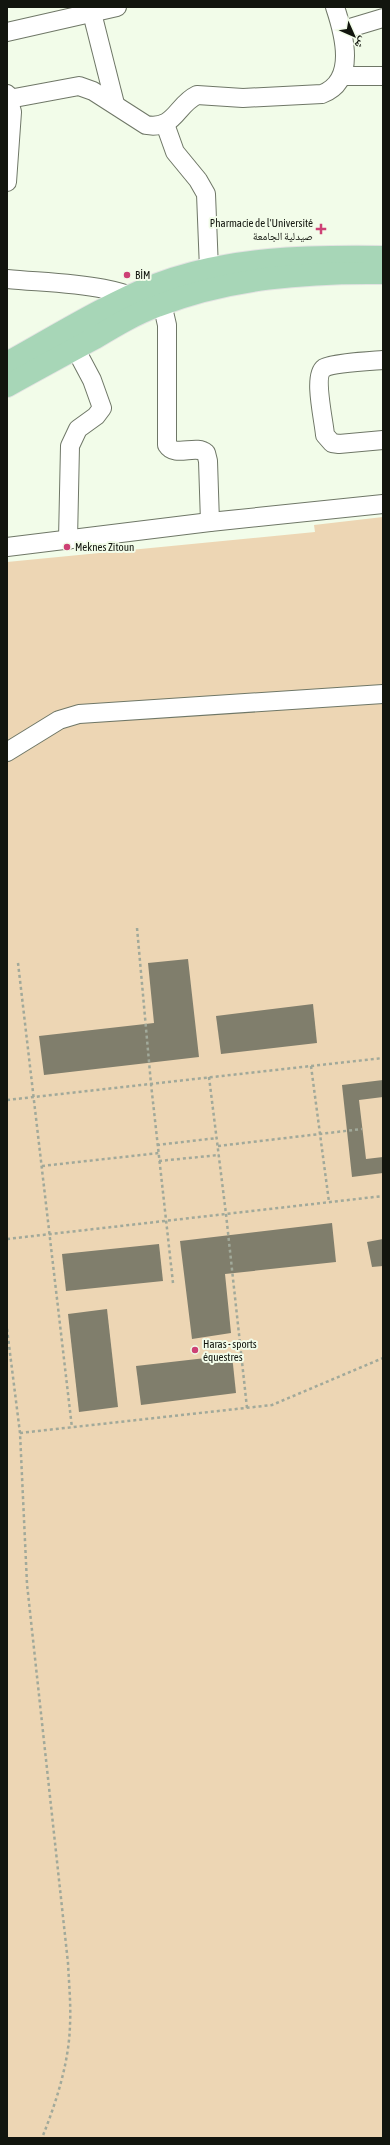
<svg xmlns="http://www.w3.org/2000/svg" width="390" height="2145" font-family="'Asap Condensed','Noto Naskh Arabic',sans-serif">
<rect width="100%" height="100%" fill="#f2fce9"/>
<path fill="#edd6b4" d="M383 517V2138H7V562L315 532 314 525Z"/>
<g fill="#807e6c">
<path d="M188 959 199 1057 44 1075 39 1036 154 1023 148 963Z"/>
<path d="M313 1004 317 1043 221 1054 216 1016Z"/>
<path d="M383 1080V1097L359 1100 366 1159 383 1157V1173L352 1177 342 1085Z"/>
<path d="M332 1223 336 1262 225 1274 231 1333 192 1339 180 1241Z"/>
<path d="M383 1239V1266L372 1267 367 1242Z"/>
<path d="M159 1244 163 1281 66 1291 62 1254Z"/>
<path d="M107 1309 118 1407 79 1412 68 1314Z"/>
<path d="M232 1355 236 1393 141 1405 136 1366Z"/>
</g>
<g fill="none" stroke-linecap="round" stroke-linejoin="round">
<defs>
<g id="minor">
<path d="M92 13 115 104"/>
<path d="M343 30 383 18"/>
<path d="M7 32 117 7"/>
<path d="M342 76H383"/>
<path d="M7 94 12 112 7 182"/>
<path d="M9 99 79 86 93 91 146 125C175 130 176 105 197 95L243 98 322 94C357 81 344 34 335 7"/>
<path d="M165 124 175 152 198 180 206 194 209 269"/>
<path d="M7 279C59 284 119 282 164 312L167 325V445C175 458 196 444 206 453L208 461 210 522"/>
<path d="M383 360C371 361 332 363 324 368 313 376 324 421 325 435L332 443 339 444 383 440"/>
<path d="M68 540 70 446 78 429 96 416 102 408 92 380 75 348"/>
<path d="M7 547 210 522 383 504"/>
<path d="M7 752 59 720 79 714 383 694"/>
</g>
<g id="major">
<path d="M7 363C56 336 105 305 158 284 229 257 308 256 383 257"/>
<path d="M7 386C36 370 65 354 95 338 115 326 135 314 157 306 228 278 307 272 383 273"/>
</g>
</defs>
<use href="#minor" stroke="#6f7767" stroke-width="20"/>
<use href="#major" stroke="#e3e3e2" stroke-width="24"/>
<g stroke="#a1a99a" stroke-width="2.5" stroke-dasharray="3 3" stroke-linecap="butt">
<path d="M137 928 151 1084 173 1283"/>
<path d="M18 963 72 1428"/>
<path d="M311 1066 329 1202"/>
<path d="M209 1077 226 1214 247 1408"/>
<path d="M7 1100 383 1058"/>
<path d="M157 1145 217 1138"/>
<path d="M218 1146 362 1129"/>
<path d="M159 1161 219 1155"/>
<path d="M42 1166 159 1153"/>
<path d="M7 1239 383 1196"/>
<path d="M7 1329 20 1433 27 1584 68 1963C69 1984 71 2004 70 2025 69 2063 56 2103 42 2138"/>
<path d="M20 1433 272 1405 383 1358"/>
</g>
<use href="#minor" stroke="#fff" stroke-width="18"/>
<use href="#major" stroke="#a7d6b7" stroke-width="22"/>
</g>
<g fill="#cd4175" stroke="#f2fce9" stroke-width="1.5">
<path d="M319 223h4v4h4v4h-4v4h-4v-4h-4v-4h4z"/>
<circle cx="127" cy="275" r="4"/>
<circle cx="67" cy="547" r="4"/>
<circle cx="195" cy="1350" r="4"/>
</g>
<g text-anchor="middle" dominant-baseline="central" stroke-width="4" stroke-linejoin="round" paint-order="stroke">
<g font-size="11" fill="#12150e" stroke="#f2fce9" text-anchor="start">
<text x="313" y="223" text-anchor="end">Pharmacie de l'Université<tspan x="313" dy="13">صيدلية الجامعة</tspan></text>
<text x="135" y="275">BİM</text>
<text x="75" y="547">Meknes Zitoun</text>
<text x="203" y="1344">Haras - sports<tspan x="203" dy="13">équestres</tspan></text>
</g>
</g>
<rect width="390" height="2145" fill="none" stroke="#12150e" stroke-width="16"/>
<g transform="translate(354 36) rotate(135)" stroke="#f2fce9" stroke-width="3" paint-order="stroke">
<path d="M0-3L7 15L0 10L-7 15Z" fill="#12150e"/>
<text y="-6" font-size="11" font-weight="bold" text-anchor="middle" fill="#12150e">ش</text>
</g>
</svg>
